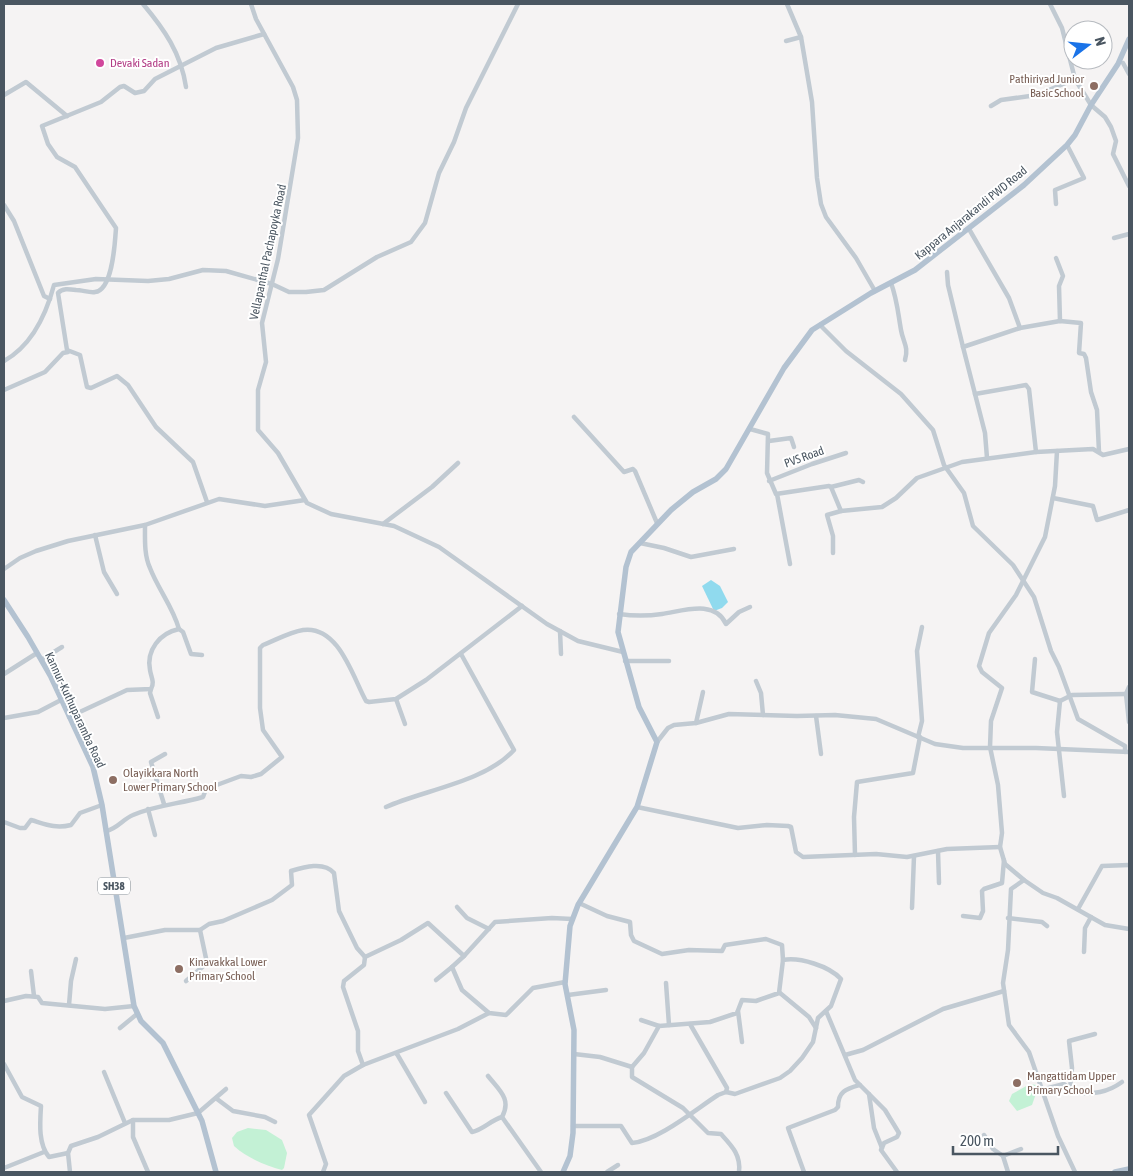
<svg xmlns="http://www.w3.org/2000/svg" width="1133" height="1176" font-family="'Asap Condensed',sans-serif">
<rect width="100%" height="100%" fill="#f5f3f3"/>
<g fill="#c3f1d5">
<path d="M1030 1084 1036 1085 1038 1088 1032 1105 1017 1111 1009 1101 1012 1094Z"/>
<path d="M248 1128 266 1130 282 1140 287 1153 284 1168 282 1170C265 1165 247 1158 234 1146L232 1138 237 1132Z"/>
</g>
<path fill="#90daee" d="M711 580 720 586 728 602 722 608 714 611 702 586Z"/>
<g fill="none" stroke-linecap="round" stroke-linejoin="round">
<g stroke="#c1cad2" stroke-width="4.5">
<path d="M143 4C164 29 181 53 186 87"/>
<path d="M251 4 256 19 293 87 297 100 298 138 278 259 262 323 266 362 258 390V430L278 453 307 503 331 514 394 526 439 547 547 624 578 641 623 652"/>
<path d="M787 4 801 37 812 102 817 178 821 204 826 217 856 258 875 291"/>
<path d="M1050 4 1062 28 1075 79 1091 105 1105 117 1111 127 1116 141 1113 154 1129 186"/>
<path d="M786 41 801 37"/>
<path d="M1123 63 1129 74"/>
<path d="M4 95 26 82 67 116"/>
<path d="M991 106 1001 100 1037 95 1075 79"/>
<path d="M1056 204 1055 190 1084 178 1067 145"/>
<path d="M4 205 14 221 44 296 50 299"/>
<path d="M969 229 1009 298 1020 328 963 347 985 433 987 458"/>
<path d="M1114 238 1129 234"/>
<path d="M1056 258 1063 276 1059 286 1060 321"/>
<path d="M947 272 948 285 963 347"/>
<path d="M891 283C897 299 898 313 901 330 903 342 909 347 905 360"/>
<path d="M820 325 846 351 901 394 933 430 944 465 964 493 973 526 1013 565 1034 597 1051 651 1059 667 1078 719 1125 746V752"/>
<path d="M1020 328 1060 321 1081 323 1079 353 1084 354 1086 358 1091 392 1097 410 1099 452"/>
<path d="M4 361C31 346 46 315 54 285L96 279 148 281 169 279 203 270 226 271 272 284 289 292H306L324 290 377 257 411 242 425 223 439 173 454 142 466 108 518 4"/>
<path d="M4 390 45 372 63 353 68 352"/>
<path d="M975 394 1026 385 1029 389 1036 452"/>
<path d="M574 417 624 472 633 469 635 471 657 523"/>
<path d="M750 429 768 434 767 473 776 494 829 486 831 487 841 511 882 507 896 498 917 478 962 462 1036 452 1093 449 1103 455 1129 449"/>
<path d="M769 441 791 438 794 447"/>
<path d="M1057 451 1055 486 1045 537 1016 595 989 633 979 666 982 672 1002 688 991 721 990 747 998 785 1002 833 1000 847 1005 864 1024 880 1043 893 1057 898 1105 925 1129 929"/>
<path d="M769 481 812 464 846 453"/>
<path d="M831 487 859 480 863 482"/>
<path d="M777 494 790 564"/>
<path d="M1053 498 1093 506 1097 520 1129 510"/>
<path d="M207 502 193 462 156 427 128 385 117 376 91 388 87 387 80 355 67 350 58 293C62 288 69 289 76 290 82 290 90 293 95 292 113 290 115 241 116 228L75 167 57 157 48 144 42 126 101 102 120 87 124 86 135 93 144 91 155 79 216 48 264 34"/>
<path d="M383 524 432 487 458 463"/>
<path d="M145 525C145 539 144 555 150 568 158 589 173 607 179 629"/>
<path d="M95 535 104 572 117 594"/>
<path d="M640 543 664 548 691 557 734 549"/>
<path d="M833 553V536L827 515 841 511"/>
<path d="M4 569 20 558 36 551 68 541 145 525 219 499 265 506 305 500"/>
<path d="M619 614C633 616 648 616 662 614 683 611 715 599 726 624L739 612 750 607"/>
<path d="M560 631 561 654"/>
<path d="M1035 659 1032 692 1060 701 1072 695 1126 694"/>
<path d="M41 660 62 647"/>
<path d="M625 661H669"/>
<path d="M4 674 37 653"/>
<path d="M756 681 761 693 763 715"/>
<path d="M1129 687 1126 694 1129 722"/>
<path d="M151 689 150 693 158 717"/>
<path d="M396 699 405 724"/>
<path d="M1060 701 1057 732 1064 796"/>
<path d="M816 716 821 754"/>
<path d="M69 717 127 690 151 689C155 682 151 677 150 670 146 650 160 633 179 629L183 632 191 654 202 655"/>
<path d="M4 718 38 712 61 700"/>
<path d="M696 723 703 692"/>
<path d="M918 737 922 721 917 651 922 627"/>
<path d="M657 742 668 728 674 725 696 723 729 714 797 716 835 715 876 719 935 744 963 748H1036L1129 752"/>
<path d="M164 804 151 762 165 754"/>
<path d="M386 807C424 790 485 782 514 750L461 654"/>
<path d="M637 807 738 828 767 825 788 826 791 827 796 852 803 857 876 854 907 857 947 849 1000 847"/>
<path d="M148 809 155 835"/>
<path d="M4 822 20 828H25L31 820C45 824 55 829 71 825L80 813 102 805"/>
<path d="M106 831C117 829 123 819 133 815 156 805 179 804 203 797L206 789 241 776 251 777 261 774 282 757 263 730 260 708V648L263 645C276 640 290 632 303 630 339 625 353 678 366 701L369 702 396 699 426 680 522 606"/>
<path d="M938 851 939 883"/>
<path d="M855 855 854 817 857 782 913 773 920 737"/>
<path d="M1024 880 1011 889 1008 950 1003 983 1009 1025 1029 1052 1058 1136 1075 1172"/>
<path d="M579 903 607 916 630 922 631 935 634 941 662 954 689 950 722 951 725 945 766 939 782 945 783 960"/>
<path d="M457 907 467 918 489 929"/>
<path d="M912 908 914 856"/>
<path d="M1078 909 1102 866 1129 865"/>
<path d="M963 916 980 918 983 911 982 891 984 889 1002 883 1004 860"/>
<path d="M1008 918 1042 922 1047 926"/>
<path d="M124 938 165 930H200L209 924 223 921 272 900 292 885 291 871C304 867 324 861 334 873L339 911 357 948 365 957"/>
<path d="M1084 952 1085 928 1091 917"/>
<path d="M464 956 495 922 552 918 572 919"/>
<path d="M31 971 34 996"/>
<path d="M436 980 452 967"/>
<path d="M186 981 207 963 200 930"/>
<path d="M666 983 669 1025"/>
<path d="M780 993 809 1017 816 1028"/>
<path d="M568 995 606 990"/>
<path d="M4 1001 26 996 38 997 42 1003 105 1009 134 1006"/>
<path d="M69 1005 71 981 76 959"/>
<path d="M738 1011 742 1042"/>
<path d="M826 1011 855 1080 885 1110 899 1133 897 1137 884 1143 881 1150 897 1172"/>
<path d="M641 1020 659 1026"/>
<path d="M690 1024 727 1088 726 1092"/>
<path d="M120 1028 137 1014"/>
<path d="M397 1054 425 1102"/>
<path d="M574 1054 600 1057 632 1067"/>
<path d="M845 1055 863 1050 943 1009 1004 991"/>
<path d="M4 1064 22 1097 41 1106C40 1122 38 1144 49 1157L68 1153"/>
<path d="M363 1065 458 1029 489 1013"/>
<path d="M632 1067V1077L683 1108 708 1133 721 1134C732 1146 741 1155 739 1172"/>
<path d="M104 1072 125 1123"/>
<path d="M1070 1089 1072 1068 1069 1041 1095 1034"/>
<path d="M1041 1090 1064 1084 1075 1093C1094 1094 1107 1093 1122 1082"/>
<path d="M446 1093 472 1132C483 1130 491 1120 502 1117 512 1099 499 1090 488 1076"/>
<path d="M869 1094 874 1128 882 1148"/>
<path d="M217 1099 233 1111 265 1117 275 1122"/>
<path d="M502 1117 541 1172"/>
<path d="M133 1120V1137L148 1172"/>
<path d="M573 1126H621L632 1143C658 1141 696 1109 718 1095L726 1092 735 1094 780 1078 790 1071 802 1058 813 1042 818 1018 831 1006 841 979C829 966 800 957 783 960L779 993 756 1001 742 1000 737 1013 710 1022 659 1026 644 1053 632 1067"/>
<path d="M984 1135 993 1149 1003 1156 1008 1172"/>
<path d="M1003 1156 1021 1149"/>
<path d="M4 1168 44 1152"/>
<path d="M70 1172 68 1153 71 1146 98 1137 133 1120H169L198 1113 226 1089"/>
<path d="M323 1172 326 1164 309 1115 344 1076 363 1065 358 1051V1031L343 987 344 981 364 965 365 957 401 940 428 923 464 956 452 967 462 990 489 1013 506 1015 533 988 565 982"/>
<path d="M607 1172 618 1165"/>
<path d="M804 1172 788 1128 835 1110 838 1107C838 1091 846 1089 860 1085"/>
</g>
<g stroke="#b3c2d1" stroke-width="5.5">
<path d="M4 600 28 637 51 677 93 767 102 805 134 1006 141 1021 163 1043 202 1121 216 1172"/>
<path d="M563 1172 570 1156 573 1133 574 1030 565 984 570 926 578 905 637 807 657 742 639 707 618 632 626 567 631 552 671 510 693 492 716 479 726 469 784 368 812 330 871 293 915 270 1024 185 1067 145 1075 135 1091 105 1118 64 1129 39"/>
<path d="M1115 1172 1129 1169"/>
</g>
</g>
<circle fill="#d1479c" stroke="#fff" stroke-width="2" cx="100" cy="63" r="5"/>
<g fill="#8d6e63" stroke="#fff" stroke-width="2">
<circle cx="1094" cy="86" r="5"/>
<circle cx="113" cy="780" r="5"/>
<circle cx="179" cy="969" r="5"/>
<circle cx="1017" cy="1083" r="5"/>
</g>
<g text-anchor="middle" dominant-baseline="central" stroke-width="4" stroke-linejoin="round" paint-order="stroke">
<rect fill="#fff" stroke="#808990" stroke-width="1" x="98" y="877.5" width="32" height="17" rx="4"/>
<g font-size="11" font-weight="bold" fill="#4a5661">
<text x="114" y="886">SH38</text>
</g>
<g font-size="12" fill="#b23c85" stroke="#fff" text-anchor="start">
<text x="110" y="63">Devaki Sadan</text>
</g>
<g font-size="12" fill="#785e54" stroke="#fff" text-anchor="start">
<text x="1084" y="79" text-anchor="end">Pathiriyad Junior<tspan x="1084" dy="14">Basic School</tspan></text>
<text x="123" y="773">Olayikkara North<tspan x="123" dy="14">Lower Primary School</tspan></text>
<text x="189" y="962">Kinavakkal Lower<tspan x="189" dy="14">Primary School</tspan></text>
<text x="1027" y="1076">Mangattidam Upper<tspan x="1027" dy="14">Primary School</tspan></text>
</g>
<g font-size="12" fill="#4a5661" stroke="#fff">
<text transform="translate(971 213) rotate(-39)">Kappara Anjarakandi PWD Road</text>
<text transform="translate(268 252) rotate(-78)">Vellapanthal Pachapoyka Road</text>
<text transform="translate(804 457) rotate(-20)">PVS Road</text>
<text transform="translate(75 710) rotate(65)">Kannur-Kuthuparamba Road</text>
</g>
</g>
<rect width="1133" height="1176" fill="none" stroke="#4a5661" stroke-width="10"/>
<g transform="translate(1088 45) rotate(74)"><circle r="24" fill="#ffffff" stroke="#b7bbc0"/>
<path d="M0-4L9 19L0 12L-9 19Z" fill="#1a73e8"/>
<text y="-8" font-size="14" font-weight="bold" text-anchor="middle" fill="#4a5661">N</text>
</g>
<path d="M953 1146v8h105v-8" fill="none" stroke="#4a5661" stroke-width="2.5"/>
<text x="960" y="1146" font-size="15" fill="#4a5661" stroke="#ffffff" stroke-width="4" paint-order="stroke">200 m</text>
</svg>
